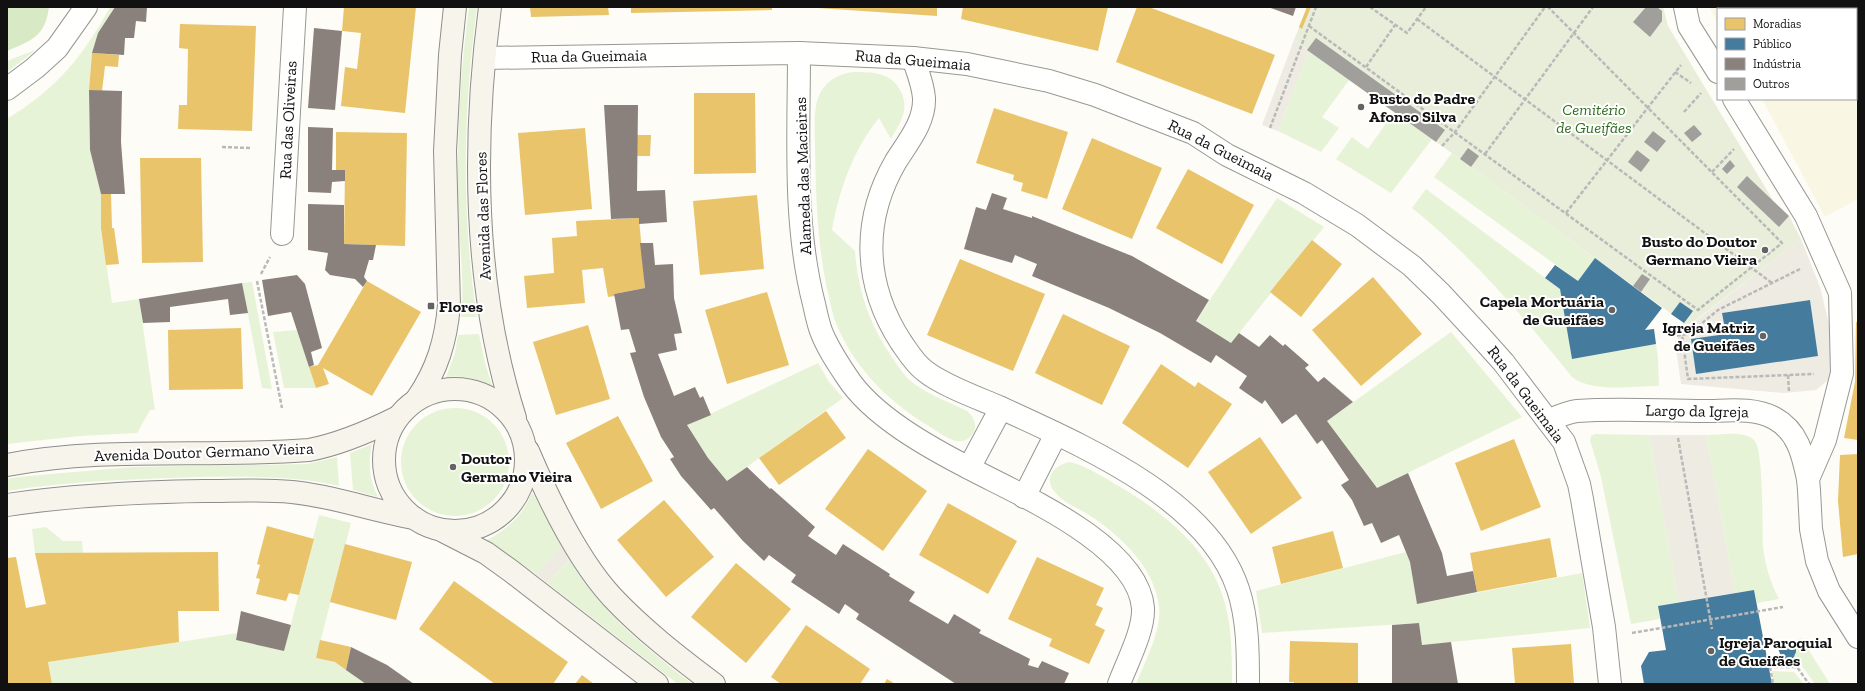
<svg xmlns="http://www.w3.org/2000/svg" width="1865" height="691" font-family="'Zilla Slab',serif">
<rect width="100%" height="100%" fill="#fdfcf7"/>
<path fill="#f9f7e4" d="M1709 7H1858V199L1825 217 1762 99H1856V9H1718V23Z"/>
<g fill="#e7f3d7">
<path d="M110 7H115L98 33 92 53 89 90 90 150 101 194V228L112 303 139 299 155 410H150L137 433 80 436 7 444V119C56 89 83 57 110 7Z"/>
<path d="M469 7H477C463 109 461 215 477 317H461C465 280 459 242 458 205 457 139 460 73 469 7Z"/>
<path d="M35 50 32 53 7 72V61Z"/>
<path d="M1309 51 1349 80 1322 117 1339 128 1321 152 1278 131Z"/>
<path d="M853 72C872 72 892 72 901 92 904 98 905 104 904 111 902 121 896 130 891 139L879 118C853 150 839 190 832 230L855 251C858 290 869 324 892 357 898 366 904 376 913 383 929 395 949 402 967 411 975 418 979 428 970 437 959 448 943 435 932 428 890 403 857 371 837 326 833 317 831 306 829 297 817 247 816 197 815 146 815 131 813 112 818 98 824 82 837 74 853 72Z"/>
<path d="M1394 112 1432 139 1391 193 1336 159 1352 137 1368 149Z"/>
<path d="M1452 153 1595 258 1578 281 1434 177Z"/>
<path d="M1426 189 1560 289 1572 359 1656 344 1658 358 1659 386C1634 386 1592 393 1572 377 1523 316 1473 257 1412 208Z"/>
<path d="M1277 198 1324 227 1231 343 1196 321Z"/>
<path d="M252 282 272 389 262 388 242 283Z"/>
<path d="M297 330 316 388H284L273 332Z"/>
<path d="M1451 332 1522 417 1377 488 1327 421Z"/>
<path d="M479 334 485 363 492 386C476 378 463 375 446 377L455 353 458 335Z"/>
<path d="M818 363 829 382 843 398 727 481 708 458 687 425Z"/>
<circle cx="455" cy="462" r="54"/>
<path d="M1595 434 1649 435 1679 602 1658 606 1660 619 1631 624 1601 477 1590 440 1591 436Z"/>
<path d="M1706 435C1720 435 1744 430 1754 440 1764 449 1762 528 1763 546 1765 565 1770 582 1779 599L1757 603 1754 590 1735 593Z"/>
<path d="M372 444C368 463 369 480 378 497L353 490 350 453Z"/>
<path d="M337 457 339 486C293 475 245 477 199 477 135 479 70 481 7 491V479L17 477 132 467 307 464Z"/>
<path d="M1070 462C1090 467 1109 481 1127 491 1166 515 1207 549 1222 594 1232 622 1232 654 1232 684H1136C1145 662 1162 630 1159 606 1154 567 1121 536 1089 515 1078 508 1062 502 1054 491 1043 477 1056 464 1070 462Z"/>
<path d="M532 492 562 546 536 574 487 540C508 529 524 514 532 492Z"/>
<path d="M319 515 351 523 316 658 335 662 366 684H52L48 662 238 633 236 640 284 651Z"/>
<path d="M46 527 63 541H82L83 553H35L32 529Z"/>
<path d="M1406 552 1410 562 1417 604 1582 573 1590 628 1422 645 1419 623 1262 633 1256 591Z"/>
<path d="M570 560C600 612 645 647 692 684H678L547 583Z"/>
<path d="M1801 638 1830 684H1815L1799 662H1790C1797 656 1796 649 1796 640Z"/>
<path d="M1772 671 1794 672 1804 684H1774Z"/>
</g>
<path fill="#d8eac5" d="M7 7H49C45 37 32 40 7 51Z"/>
<path fill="#e9eedb" d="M1307 7H1663L1668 26 1774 202 1789 216 1801 239 1688 326 1460 159 1294 40Z"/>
<g fill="#edebe2" fill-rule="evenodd">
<path d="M1294 40 1309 51 1278 131 1262 125Z"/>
<path d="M1801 239 1820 287 1830 328 1831 373 1827 381 1816 390 1784 393 1681 384 1675 341 1678 340 1677 330 1683 322 1689 326ZM1810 300 1818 356 1696 374 1691 340 1726 334 1723 313Z"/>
<path d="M1649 435H1706L1735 593 1679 602Z"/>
<path d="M562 546 570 560 547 583 536 574Z"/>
</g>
<g fill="#e9c46a">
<path d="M344 7H416L405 113 341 106 345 67 357 69 361 33 342 31Z"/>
<path d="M530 7H608L609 15 531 17Z"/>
<path d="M631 7H772V10L631 13Z"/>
<path d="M803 7H937V16Z"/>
<path d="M963 7H1108L1098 51 961 19Z"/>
<path d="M1137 7H1149L1275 55 1252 114 1116 62Z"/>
<path d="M1307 7H1311L1302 29 1299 27Z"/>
<path d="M180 24 256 26 252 131 178 129 179 105H187L188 49 179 48Z"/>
<path d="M92 53 119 55 118 67 105 66 102 91 89 90Z"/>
<path d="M694 93H755L756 173 694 174Z"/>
<path d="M994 108 1068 132 1047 199 1021 191 1023 183 1013 180 1014 175 976 163Z"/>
<path d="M585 128 592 209 525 215 518 133Z"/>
<path d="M336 132 407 133 405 246 344 244 345 170H336Z"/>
<path d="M637 135H651L650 156H636Z"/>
<path d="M1092 138 1162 168 1132 239 1062 209Z"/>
<path d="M140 158H201L203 262 142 263Z"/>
<path d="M1188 169 1254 205 1222 264 1156 228Z"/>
<path d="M101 194H111L112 228H114L119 264 106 265 101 228Z"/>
<path d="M757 195 764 269 700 275 693 201Z"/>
<path d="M639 218 645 288 614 294 615 296 608 297 603 268 582 270 585 303 527 308 524 276 554 273 552 238 577 236 576 221Z"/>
<path d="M1312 240 1342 264 1301 317 1270 292Z"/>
<path d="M960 259 1045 294 1013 371 927 335Z"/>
<path d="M1373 277 1422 334 1361 386 1312 330Z"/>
<path d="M367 281 421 312 372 396 323 368 329 384 316 388 309 367 318 365Z"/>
<path d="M767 292 789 365 727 384 705 310Z"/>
<path d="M1063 314 1130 346 1102 405 1035 373Z"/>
<path d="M1856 322H1858V440L1844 438 1855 382Z"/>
<path d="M588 325 610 399 556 415 533 342Z"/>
<path d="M241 328 243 389 169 390 168 330Z"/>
<path d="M1161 364 1195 387 1198 382 1232 404 1188 468 1122 423Z"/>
<path d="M826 411 846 438 779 485 759 458Z"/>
<path d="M618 416 653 481 601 509 566 443Z"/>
<path d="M1260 437 1302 498 1251 534 1208 472Z"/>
<path d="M1514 439 1541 507 1481 531 1455 463Z"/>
<path d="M868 449 927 491 883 551 825 509Z"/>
<path d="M1858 454V554L1843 557 1838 501 1840 455Z"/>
<path d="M664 500 714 557 666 597 617 540Z"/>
<path d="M948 503 1017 541 988 594 919 555Z"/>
<path d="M267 526 314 539 299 595 289 593 286 601 256 594 260 579 256 578 260 565 257 564Z"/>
<path d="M1333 531 1343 568 1281 584 1272 547Z"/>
<path d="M1550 538 1557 577 1477 592 1470 553Z"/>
<path d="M345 544 412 562 396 620 330 602Z"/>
<path d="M218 552 219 611H178L179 642 48 662 52 684H7V558L16 557 26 608 46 604 35 553Z"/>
<path d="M1037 557 1104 588 1096 605 1103 608 1095 625 1105 630 1089 664 1049 646 1052 639 1008 619Z"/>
<path d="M736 563 791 609 746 663 691 617Z"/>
<path d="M454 581 568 662 553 684H495L419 629Z"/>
<path d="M806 625 870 669 860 684H781L771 677Z"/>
<path d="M320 640 351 647 346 670 335 662 316 658Z"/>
<path d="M1290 641 1358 643V683L1294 684V682H1289Z"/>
<path d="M1571 644 1574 684H1515L1512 648Z"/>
<path d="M582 675 594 684H575Z"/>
<path d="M887 679 895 684H884Z"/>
</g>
<g fill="#457b9d">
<path d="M1595 258 1662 308 1645 330 1654 329 1656 344 1572 359 1560 289 1545 278 1555 265 1578 281Z"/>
<path d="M1810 300 1818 356 1696 374 1691 339 1726 334 1722 313Z"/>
<path d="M1680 302 1693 311 1684 323 1671 314Z"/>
<path d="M1754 590 1772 684H1644L1641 666 1649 652 1666 650 1658 606Z"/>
<path d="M1796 640V652L1793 659 1788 661 1782 659 1776 643Z"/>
</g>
<g fill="#8a817c">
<path d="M115 7H147L146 22 136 21 134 38H125L124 55 92 53 98 33Z"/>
<path d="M1268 7H1296L1293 16Z"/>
<path d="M314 28 342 31 335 110 308 108Z"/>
<path d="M89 90 122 91 121 142 125 194H101L90 150Z"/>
<path d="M604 105H638L637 191 665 190 667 222 639 224V218L611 219Z"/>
<path d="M308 127 333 128 332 170H345V181L332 182 331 193 308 192Z"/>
<path d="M992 193 1007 198 1003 209 1032 218V216L1132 256 1209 300 1196 321 1231 343 1239 333 1259 347 1270 335 1283 346 1285 344 1309 365 1305 368 1318 382 1324 377 1353 402 1327 421 1377 488 1408 473 1442 553 1447 576 1473 571 1477 592 1417 604 1410 562 1399 535 1381 543 1372 523 1364 526 1352 500 1341 485 1349 480 1322 440 1317 444 1296 414 1282 424 1265 400 1262 404 1239 388 1247 376 1216 355 1211 363 1160 333 1109 308 1032 276 1037 264 1015 255 1012 263 964 249 976 207 986 210Z"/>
<path d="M308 204 344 205V244L376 245 373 260H369L364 277 367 281 363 287 355 279 330 275 325 270 328 253 308 250Z"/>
<path d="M640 243H653L655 265 673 264 674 298 682 333 674 334 677 350 658 354 674 396 695 387 700 398 703 396 711 415 687 425 708 458 727 481 747 467 770 489 771 488 815 527 808 536 836 555 843 544 890 574 889 576 915 592 909 601 948 624 954 614 981 630 979 633 1030 659 1028 665 1038 668 1042 661 1069 673 1064 684H956L856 619 859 614 845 604 839 614 791 582 796 575 769 555 764 561 743 541 714 508 711 510 681 476 670 459 674 457 661 437 644 397 630 353 636 352 629 329 621 330 614 294 645 288Z"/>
<path d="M297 275 305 284 322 348 311 352 314 365 309 367 291 312 268 316 262 280Z"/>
<path d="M242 283 248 313 230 315 228 299 170 307V322L143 323 139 299Z"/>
<path d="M241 611 291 625 284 651 236 640Z"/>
<path d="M1419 623 1422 645 1451 642 1458 684H1392V625Z"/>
<path d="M351 647 387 665 414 684H366L346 670Z"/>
</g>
<g fill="#a19f9c">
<path d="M1646 7H1657L1662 11V21L1650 37 1633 22Z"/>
<path d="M1316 38 1445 130 1436 142 1307 50Z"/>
<path d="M1694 125 1702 134 1692 142 1684 133Z"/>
<path d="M1653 131 1666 141 1657 152 1644 142Z"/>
<path d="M1468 148 1479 156 1471 167 1460 159Z"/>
<path d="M1637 150 1650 160 1641 172 1628 162Z"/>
<path d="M1730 160 1735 166 1727 174 1722 169Z"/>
<path d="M1747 176 1789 216 1779 227 1737 187Z"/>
<path d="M1642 274 1650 279 1641 292 1633 286Z"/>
</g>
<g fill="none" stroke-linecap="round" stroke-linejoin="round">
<defs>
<g id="minor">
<path d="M1685 7 1689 26 1718 72"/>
<path d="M799 53C799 136 793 223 814 304 816 313 818 323 821 331 827 347 837 362 847 377 872 416 930 448 971 469 1020 495 1138 545 1143 608 1144 631 1127 662 1119 684"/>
<path d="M485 58 799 53 913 58 967 64 1049 81 1095 95 1193 133 1227 155 1304 193 1357 225 1412 266 1441 294 1479 335 1504 363 1564 442 1579 484 1582 499 1604 627 1610 684"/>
<path d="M913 58C917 70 923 84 924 98 925 122 908 142 896 161 861 221 864 285 901 342 908 352 915 364 925 371 942 385 978 398 999 407 1081 445 1208 498 1238 589 1248 619 1248 653 1248 684"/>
<path d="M7 89 35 68 57 48 86 7"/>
<path d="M1734 99 1806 216 1840 293 1842 373 1825 440 1808 479 1809 490 1811 529 1817 561 1829 591 1858 637"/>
<path d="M282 234 295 7"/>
<path d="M1548 421C1557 417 1567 412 1577 411 1619 408 1662 411 1705 411 1727 411 1753 407 1774 418 1798 431 1803 455 1808 479"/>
<path d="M969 468 1001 408"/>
<path d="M1024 497 1056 434"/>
</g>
<g id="secondary">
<path d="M490 7C472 144 473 286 515 418"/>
<circle cx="455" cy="460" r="71"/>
<path d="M417 399C437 370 446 341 449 305L445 151 450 55 455 7"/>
<path d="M528 451C548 498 577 559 612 597 642 629 678 657 714 684"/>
<path d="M7 465C107 446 208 458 309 450 340 444 368 432 396 418"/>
<path d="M7 505C73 495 138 492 204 491 233 491 263 489 292 492 334 496 373 511 414 518"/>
<path d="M443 531 486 553 511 571 657 684"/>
</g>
</defs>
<use href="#minor" stroke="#979795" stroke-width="24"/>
<use href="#secondary" stroke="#8e8d8b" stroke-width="24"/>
<g stroke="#b9b9b8" stroke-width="2.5" stroke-dasharray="4 2" stroke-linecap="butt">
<path d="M1370 7 1407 33 1426 7"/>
<path d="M1417 19 1772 283"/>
<path d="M1309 26 1698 310 1782 243 1548 7"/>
<path d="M1366 67 1395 25"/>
<path d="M1675 72 1691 83"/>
<path d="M1684 112 1701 93"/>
<path d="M1270 128 1316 7"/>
<path d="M1442 146 1455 132 1545 7"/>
<path d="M222 147 250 148"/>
<path d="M1485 154 1593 7"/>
<path d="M1712 172 1734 149"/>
<path d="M1566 213 1681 65"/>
<path d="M1800 269 1718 310 1690 333 1682 335 1688 379 1814 374"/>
<path d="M261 274 270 257"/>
<path d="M257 281 282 408"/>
<path d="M1671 336 1682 335"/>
<path d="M1788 375 1789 392"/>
<path d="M1678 438 1712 629"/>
<path d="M1632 633 1783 607"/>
<path d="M1768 667H1797L1809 684"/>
<path d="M1770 667 1773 684"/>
</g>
<use href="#minor" stroke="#fffffe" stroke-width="22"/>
<use href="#secondary" stroke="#f6f4eb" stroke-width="22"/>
</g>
<g fill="#646362" stroke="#fff" stroke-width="1.5">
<circle cx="1361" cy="107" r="4"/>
<circle cx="1765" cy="250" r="4"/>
<rect x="427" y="302" width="8" height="8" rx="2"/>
<circle cx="1612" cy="310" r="4"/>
<circle cx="1763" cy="336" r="4"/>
<circle cx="453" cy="467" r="4"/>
<circle cx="1711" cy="651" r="4"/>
</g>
<g text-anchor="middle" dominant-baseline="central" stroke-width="4" stroke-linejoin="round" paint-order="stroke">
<g font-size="16" fill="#111" stroke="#fff">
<text transform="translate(589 56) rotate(-1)">Rua da Gueimaia</text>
<text transform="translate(913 60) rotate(5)">Rua da Gueimaia</text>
<text transform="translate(288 120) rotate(-87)">Rua das Oliveiras</text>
<text transform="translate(1221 150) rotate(27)">Rua da Gueimaia</text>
<text transform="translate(803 176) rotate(-92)">Alameda das Macieiras</text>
<text transform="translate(483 216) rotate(-92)">Avenida das Flores</text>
<text transform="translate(1526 394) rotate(53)">Rua da Gueimaia</text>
<text transform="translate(1697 411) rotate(1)">Largo da Igreja</text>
<text transform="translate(204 452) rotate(-2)">Avenida Doutor Germano Vieira</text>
</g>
<g font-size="16" font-weight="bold" fill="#111" stroke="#fff" text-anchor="start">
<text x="1369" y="98">Busto do Padre<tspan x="1369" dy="18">Afonso Silva</tspan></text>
<text x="1757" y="241" text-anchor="end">Busto do Doutor<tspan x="1757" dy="18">Germano Vieira</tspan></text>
<text x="1604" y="301" text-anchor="end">Capela Mortuária<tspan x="1604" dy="18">de Gueifães</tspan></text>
<text x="439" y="306">Flores</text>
<text x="1755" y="327" text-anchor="end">Igreja Matriz<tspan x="1755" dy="18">de Gueifães</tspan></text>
<text x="461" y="458">Doutor<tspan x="461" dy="18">Germano Vieira</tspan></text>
<text x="1719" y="642">Igreja Paroquial<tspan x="1719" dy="18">de Gueifães</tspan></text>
</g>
<g font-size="16" font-style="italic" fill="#2f6b1f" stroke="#fff">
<text x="1594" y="109">Cemitério<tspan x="1594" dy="18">de Gueifães</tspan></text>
</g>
</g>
<rect width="1865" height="691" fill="none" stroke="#111111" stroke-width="16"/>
<rect x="1717" y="8" width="140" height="92" fill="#ffffff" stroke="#a0a0a0"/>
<rect x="1725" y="18" width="20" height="12" fill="#e9c46a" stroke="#a0a0a0"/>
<text x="1753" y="28" font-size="12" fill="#111111">Moradias</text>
<rect x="1725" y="38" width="20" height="12" fill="#457b9d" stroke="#a0a0a0"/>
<text x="1753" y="48" font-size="12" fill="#111111">Público</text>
<rect x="1725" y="58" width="20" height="12" fill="#8a817c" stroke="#a0a0a0"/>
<text x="1753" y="68" font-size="12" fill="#111111">Indústria</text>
<rect x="1725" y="78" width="20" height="12" fill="#a19f9c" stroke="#a0a0a0"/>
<text x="1753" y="88" font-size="12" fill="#111111">Outros</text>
</svg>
